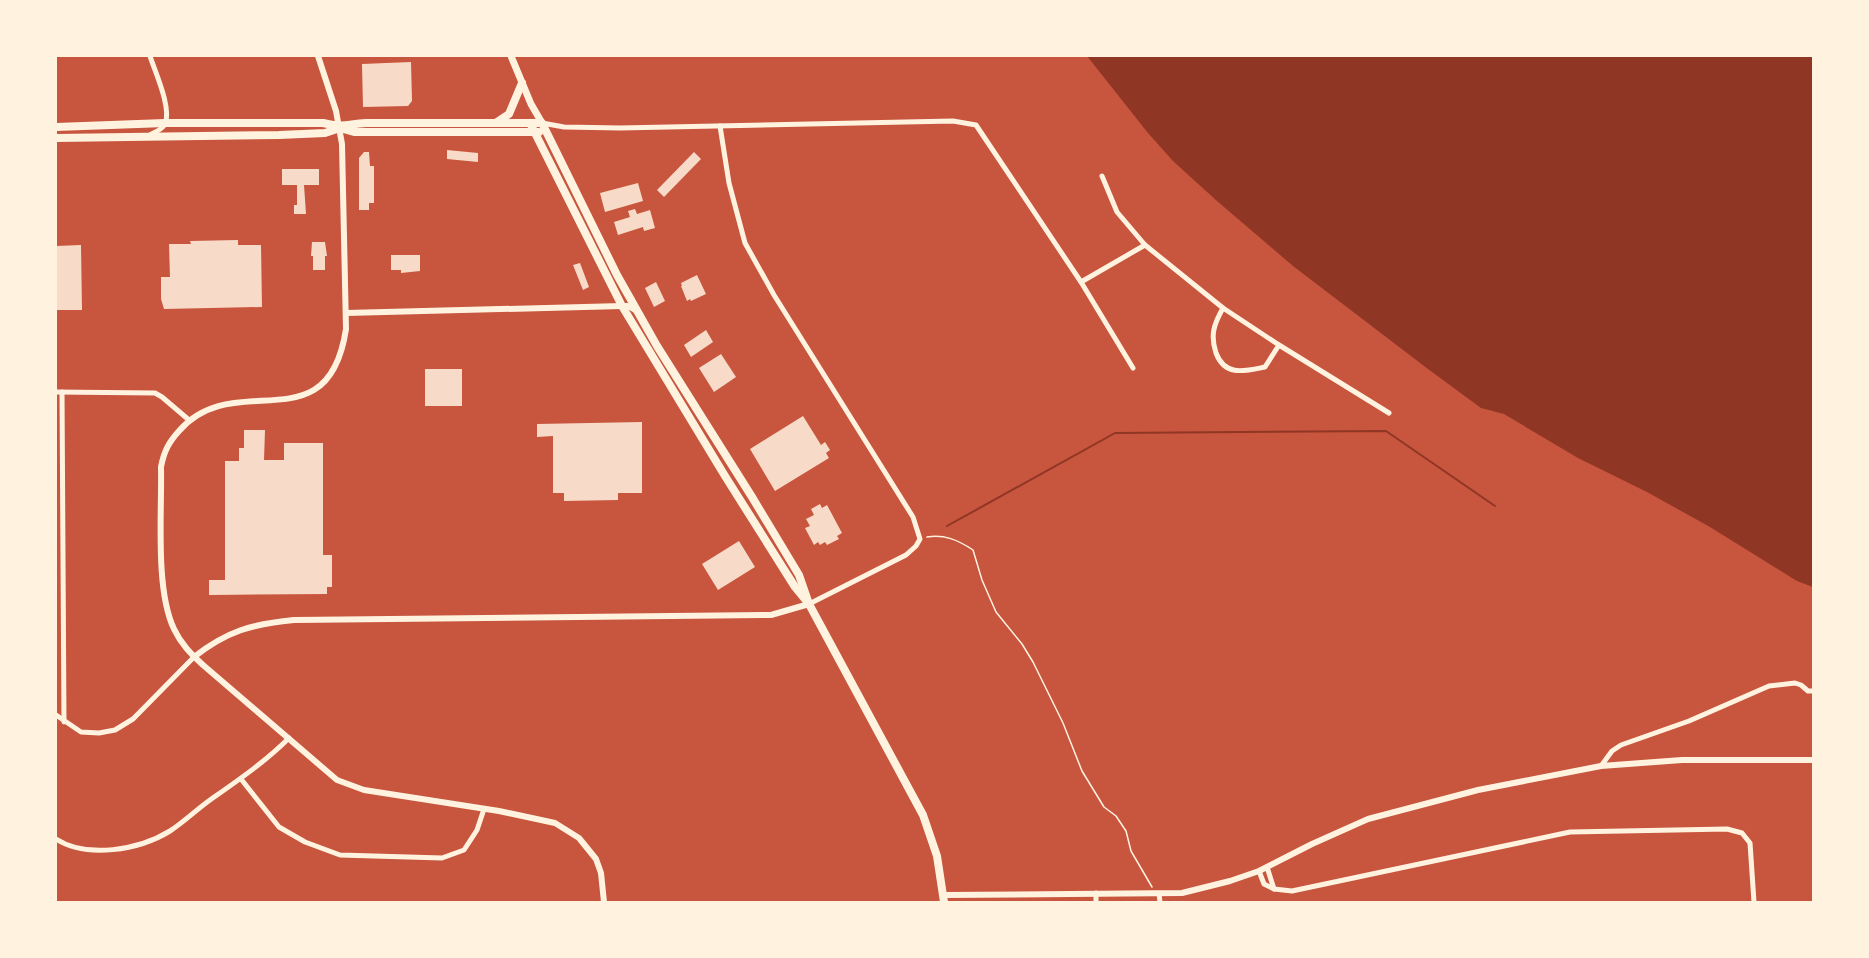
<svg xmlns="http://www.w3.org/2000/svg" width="1869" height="958" font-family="Lato,sans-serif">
<rect width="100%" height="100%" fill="#c8553d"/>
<path fill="#8f3625" d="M1087 56H1813V587L1797 581 1710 527 1647 492 1578 458 1504 414 1481 408 1428 369 1293 266 1217 201 1173 161 1148 133Z"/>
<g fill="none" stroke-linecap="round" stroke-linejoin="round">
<path stroke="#8f3625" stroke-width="2" d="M947 526 1115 433 1386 431 1495 506"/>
</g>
<g fill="#f7dbc8">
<path d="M411 62 412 101 408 106 363 107 362 64Z"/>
<path d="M447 150 478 153V162L447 159Z"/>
<path d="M364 152H369L370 166H374V203H369V210H359V158Z"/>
<path d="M694 152 701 159 664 197 657 190Z"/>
<path d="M282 169H319V185H304L306 214H294V205H297V185H282Z"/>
<path d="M638 183 643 201 605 212 600 193Z"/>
<path d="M635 209 637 214 650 210 655 228 644 231 643 227 618 235 614 222 630 217 628 211Z"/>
<path d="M238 240V245H261L262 307 164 309 161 299V277H170L169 244H191L190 241Z"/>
<path d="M312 242H325L327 256H325V270H313V256H311Z"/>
<path d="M81 245 82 310H56V246Z"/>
<path d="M391 255H420V271L401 273V270H391Z"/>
<path d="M580 263 589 287 583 290 573 265Z"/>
<path d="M697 275 706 294 691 301 690 299 687 301 681 286H682L681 283Z"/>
<path d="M656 282 665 301 654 307 645 288Z"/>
<path d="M706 330 713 342 691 357 684 345Z"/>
<path d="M721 354 736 377 714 392 699 368Z"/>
<rect x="425" y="369" width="37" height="37"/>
<path d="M803 416 821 445 825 442 830 450 826 453 829 458 775 491 750 449Z"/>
<path d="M642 422V493H618V500L564 501V493H553V436L537 437V424Z"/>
<path d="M244 430H265L264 460H284V443H323V555H332V587H327V594L209 595V580H225V461H239V448H244Z"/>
<path d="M820 504 822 508 827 505 842 533 837 536 839 539 827 545 825 542 820 545 818 542 814 545 805 528 810 526 806 519 814 515 811 509Z"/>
<path d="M739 541 755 567 718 590 702 564Z"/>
</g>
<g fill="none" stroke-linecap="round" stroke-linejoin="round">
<path stroke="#fff3e0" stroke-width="1.5" d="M927 537C944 534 958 540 973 550L982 580 996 612 1022 644 1033 662 1063 723 1082 771 1104 807 1116 816 1126 831 1131 851 1152 887"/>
<g stroke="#fff3e0" stroke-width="5">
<path d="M542 123 564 127 620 128 953 121 976 125 1081 282 1133 368"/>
<path d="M720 126 729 183 745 243 774 295 913 517 920 539 916 546 906 555 809 604"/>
<path d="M150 135C155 132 162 130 165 124 172 108 155 72 150 56"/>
<path d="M1102 176 1117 212 1145 245 1223 308 1279 345 1389 413"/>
<path d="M1081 282 1145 245"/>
<path d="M1223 308C1214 324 1210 335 1216 353 1225 377 1245 371 1265 367L1279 345"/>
<path d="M56 392 155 393 162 397 189 420"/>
<path d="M62 392 64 722"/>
<path d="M56 715 81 732 99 733 115 730 133 719 194 657"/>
<path d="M1601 766 1612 751 1621 745 1689 721 1769 686 1795 683 1801 685 1808 691H1814"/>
<path d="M241 779 279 827 305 842 340 855 442 858 464 850 477 830 484 809"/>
<path d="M56 839C87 859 139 850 170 831 184 822 196 810 210 800 237 781 265 762 289 738"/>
<path d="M1267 867 1274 889"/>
<path d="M1259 871 1264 884 1274 889 1292 891 1570 832 1727 829 1742 833 1750 843 1754 902"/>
<path d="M1096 893V902"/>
<path d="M1159 894 1160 902"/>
</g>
<g stroke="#fff3e0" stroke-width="6">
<path d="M318 56 336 111 342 144 346 329C328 447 235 366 179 431 169 442 164 451 161 467 162 513 155 589 174 629 181 644 191 654 203 665L337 780 364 790 499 811 555 823 579 838 596 859 601 873 604 902"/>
<path d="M346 313 622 306H628L637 311"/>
<path d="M194 657C227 631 252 624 294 620L771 615 809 604"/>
<path d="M944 895 1182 893 1230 881 1259 871 1312 844 1368 819 1478 790 1601 766 1682 760H1814"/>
</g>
<path stroke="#fff3e0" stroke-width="7" d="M511 56 531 104 542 123"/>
<g stroke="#fff3e0" stroke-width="8">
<path d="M497 122 509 114 522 83"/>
<path d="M530 123 622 306 725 476 795 587 809 604 923 815 937 856 944 902"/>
<path d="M56 127 165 123H323C343 128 347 124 366 123H542L617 275 657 346 752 497 799 575 809 604"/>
<path d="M56 138 279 135 325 133 340 128 354 132H539"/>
</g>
</g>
<rect width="1869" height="958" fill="none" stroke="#fff3e0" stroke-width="114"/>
</svg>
